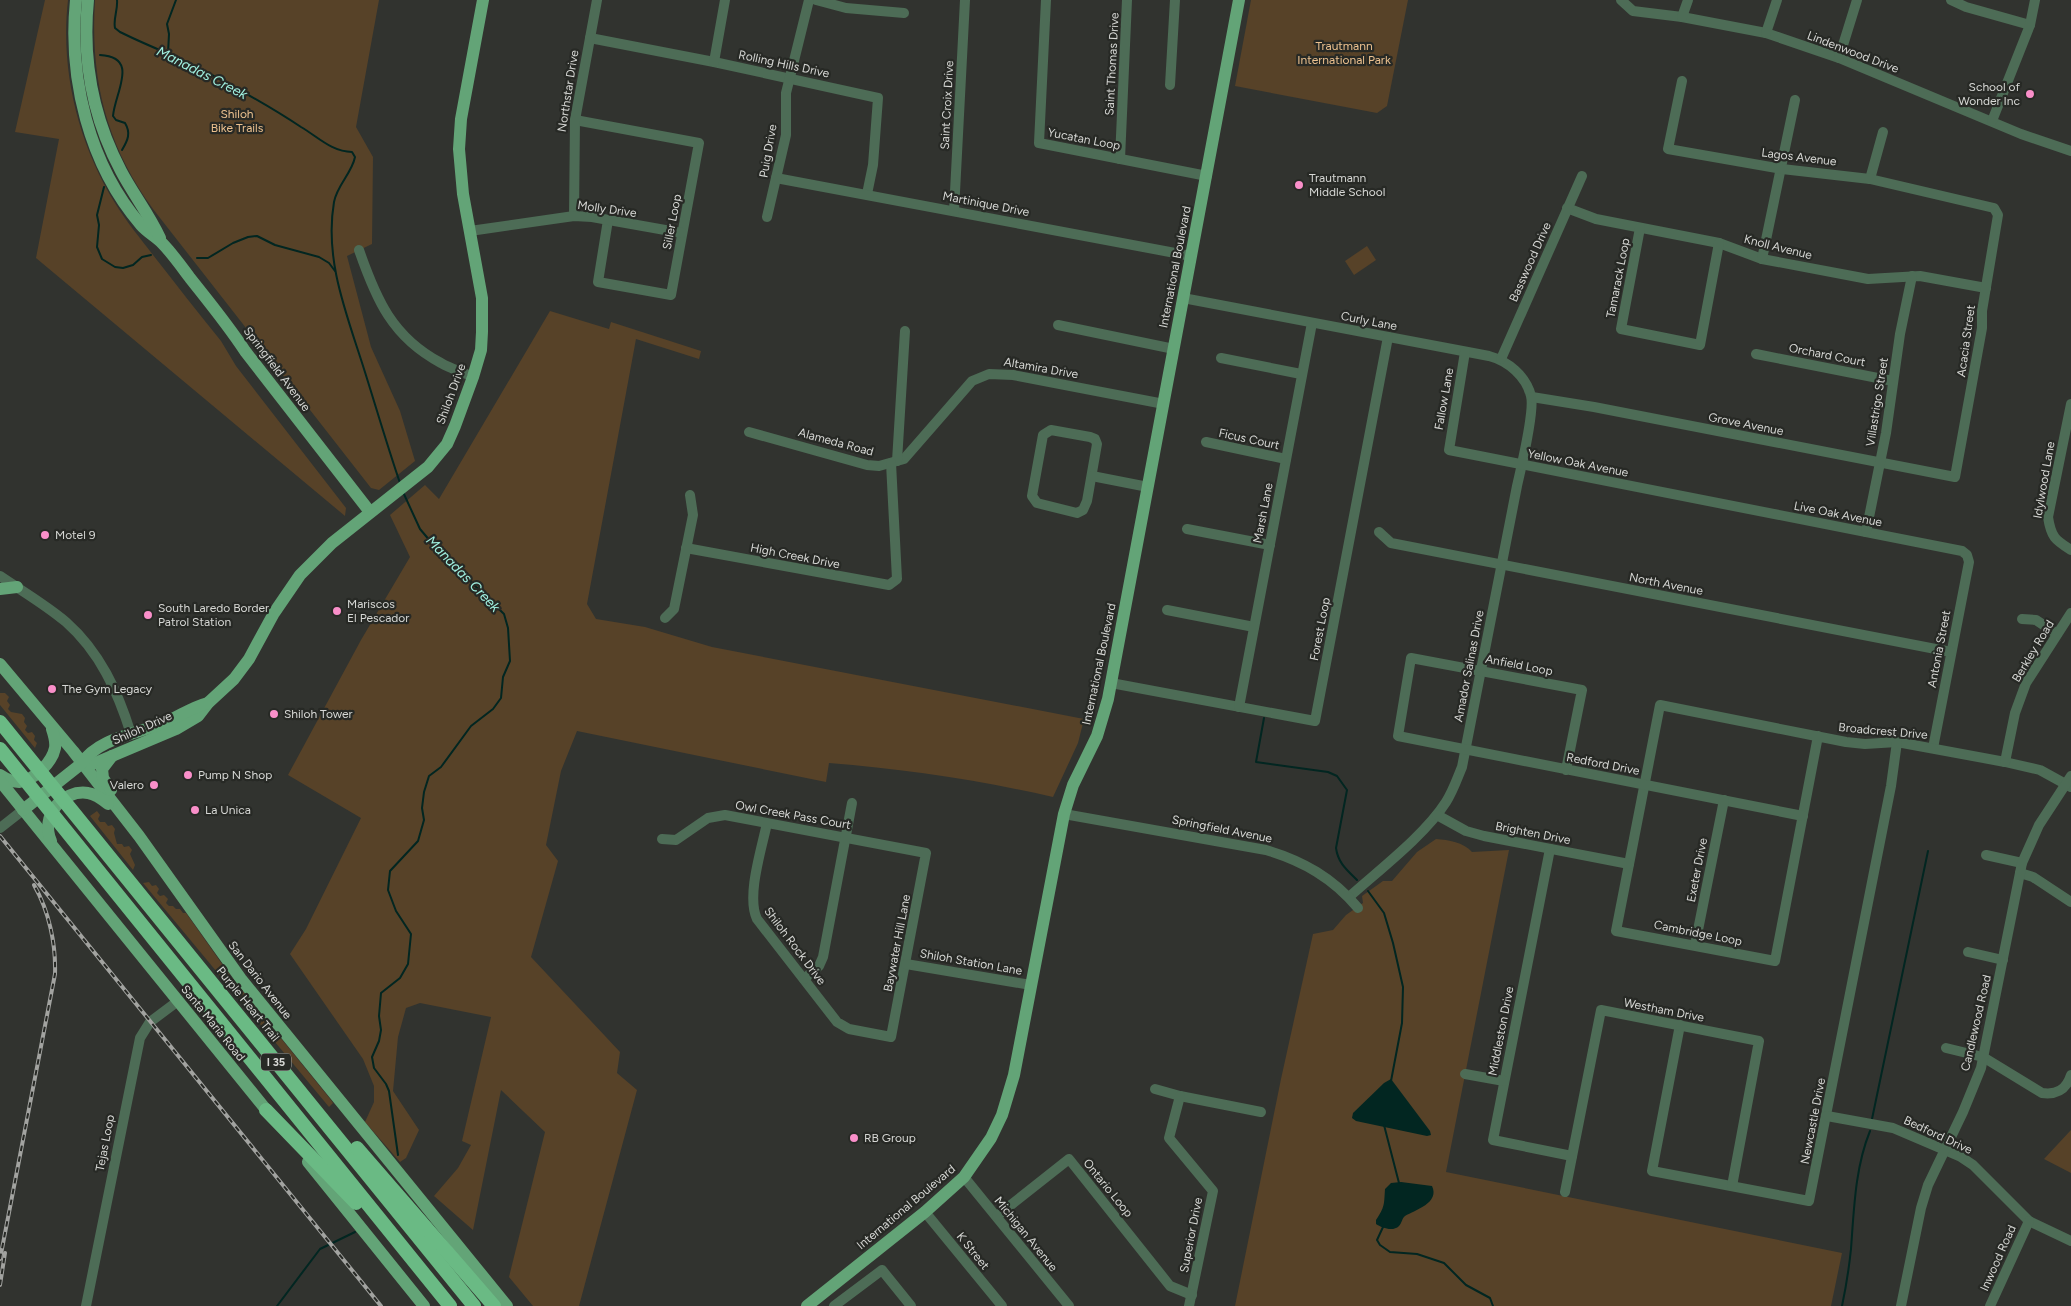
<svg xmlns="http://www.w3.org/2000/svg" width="2071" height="1306" font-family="Figtree,sans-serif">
<rect width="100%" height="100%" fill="#31332f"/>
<g fill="#574228">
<path d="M45 0H68C60 70 78 143 115 203 126 221 140 238 153 255 176 284 198 313 221 341L236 366 346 508 345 516 36 258 59 139 15 132Z"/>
<path d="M95 0H379L356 127 373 157 372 244 347 256 371 347 400 411 415 461 379 490 371 488 153 209C106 144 90 79 95 0Z"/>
<path d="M1251 0H1408L1387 106 1377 113 1235 86Z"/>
<path d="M1367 246 1376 260 1354 275 1345 261Z"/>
<path d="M550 311 609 329 611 322 701 351 699 359 636 339 587 604 596 619 645 627 712 647 1084 719 1078 743 1053 797C979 780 904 769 829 763L826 782 577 731 561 771 546 845 558 861 531 957 620 1052 617 1073 637 1090 579 1306H533L509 1277 545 1132 501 1090 473 1230 434 1196 458 1168 471 1145 462 1141 491 1017 420 1003 406 1008 398 1037 393 1091 419 1130 406 1158 400 1162 365 1122 374 1102V1086L363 1059 290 954 306 929 361 818 288 775 361 640 410 557 390 515 425 485 439 499Z"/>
<path d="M0 693H5L9 697 7 701 10 705 8 709 11 712 22 714 25 718 24 722 27 726 25 730 28 733 32 732 35 736 34 740 37 743 35 748 0 705Z"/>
<path d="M97 811 100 815 98 819 100 822H105L108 826 112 825 115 829 114 833 117 844H122L124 847 129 846 132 850 130 854 135 865 133 870 90 816Z"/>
<path d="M1436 839C1449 840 1463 842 1472 852L1509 850 1446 1172 1842 1253 1831 1306H1235L1281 1079 1313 934 1333 930 1346 915 1363 903 1362 896 1383 881H1392L1417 852Z"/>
<path d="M149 882 152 886 156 885 159 889 157 893 160 896 164 895 168 899 166 903 169 906H173L176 909H180L183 913H186L232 978 331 1100 333 1103 329 1107 143 883Z"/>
<path d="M2071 1130V1173L2044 1159Z"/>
</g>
<g fill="#022621">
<path d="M1391 1079 1430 1131 1431 1135 1427 1136 1356 1121 1352 1118 1353 1113 1384 1083Z"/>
<path d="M1401 1182 1432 1186C1440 1203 1415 1210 1405 1216 1402 1218 1402 1223 1399 1226 1393 1232 1382 1228 1376 1224V1220C1385 1207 1384 1204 1385 1189L1391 1183Z"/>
</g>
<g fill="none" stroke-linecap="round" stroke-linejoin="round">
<g stroke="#022621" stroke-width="2">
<path d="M117 0C118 10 113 19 115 28L120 32C142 43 165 52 187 62 226 82 265 103 301 127 318 137 332 152 352 152L355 157C352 173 337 185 334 202 324 260 347 315 364 369 376 407 387 445 400 483"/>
<path d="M168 53 169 34 167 24 176 0"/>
<path d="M100 55C140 57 115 92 113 116L116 120 125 123C131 133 128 140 122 150"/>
<path d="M104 187 97 215 99 225 97 247 102 259 115 267 123 268 133 265 142 257 151 255"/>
<path d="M197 258H208L233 243 248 237 257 236 275 245 319 257 329 263 335 271"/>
<path d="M1264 718 1256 762 1328 772 1337 776 1347 790 1336 848C1338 863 1347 870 1357 880"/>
<path d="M1368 891 1384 913 1393 943 1403 987 1402 1023 1391 1081"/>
<path d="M1872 1119 1928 851"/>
<path d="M1384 1125 1399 1183"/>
<path d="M398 1155 389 1091 386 1084 374 1068 372 1057 379 1041 381 1030 379 1016 381 993 400 978 408 964 411 934 396 911 388 890 390 871 418 841 424 820 422 808 424 792 429 776 441 767 471 726 493 709 501 698 503 677 510 661 508 628 504 614 436 548 420 529 403 492"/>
<path d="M1383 1227 1377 1240 1380 1245 1390 1252 1417 1254 1444 1263 1466 1285 1490 1298 1493 1306"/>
<path d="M277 1306 320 1249 355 1232"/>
<path d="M1842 1306C1846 1287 1849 1268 1851 1249 1854 1209 1855 1168 1870 1131"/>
</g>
<g stroke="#4d6c56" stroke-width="10">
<path d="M816 0 846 8 904 13"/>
<path d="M1046 0 1039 143 1207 176"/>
<path d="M1621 0 1633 11 1682 17 1766 33 1839 58 2021 134 2071 151"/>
<path d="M1951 0 1966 7 2030 25"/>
<path d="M1682 17 1688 0"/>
<path d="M1766 33 1777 0"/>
<path d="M590 38 714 62 878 98 873 165 867 194"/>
<path d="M1839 58 1857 0"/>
<path d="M714 62 725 0"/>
<path d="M1170 85 1175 0"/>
<path d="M575 120 699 143 671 295 598 282 608 220"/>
<path d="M1992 121 2030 25 2035 0"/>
<path d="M1120 159 1127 0"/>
<path d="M776 178 1191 256"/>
<path d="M1870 179 1883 132"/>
<path d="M1567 208 1596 219 1719 243 1762 259 1868 279 1920 276 1986 288"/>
<path d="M954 211 965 0"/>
<path d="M574 216 575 120 597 0"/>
<path d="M767 217 786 135V93L809 0"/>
<path d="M1640 228 1621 329 1700 345 1719 243"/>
<path d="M470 231 574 216 592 217 682 233"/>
<path d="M359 250C376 299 392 337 441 363 451 369 463 372 473 377"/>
<path d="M1762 259 1795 100"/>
<path d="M1183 298 1489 356C1508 361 1526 376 1531 396 1535 411 1521 468 1517 486 1499 579 1481 673 1462 767 1457 779 1453 791 1446 802 1425 835 1379 870 1349 897"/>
<path d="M1058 325 1174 349"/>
<path d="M1465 352 1449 450 1962 551 1967 555 1969 562 1933 748"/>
<path d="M1756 354 1893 381"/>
<path d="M1221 358 1301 374"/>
<path d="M1501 359 1582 176"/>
<path d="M1532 397 1594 407 1955 477 1982 328V311L1998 215 1994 208 1870 179 1782 169 1668 149 1682 81"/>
<path d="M2071 404 2048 517C2051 537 2055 540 2071 550"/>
<path d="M1051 430 1090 437 1095 439 1097 444 1087 501 1083 510 1077 513 1037 503 1032 496 1043 435Z"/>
<path d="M749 432 867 465 879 466 904 459 972 381 989 374 1013 375 1164 404"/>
<path d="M1206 442 1286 459"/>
<path d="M897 461 905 331"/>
<path d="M1092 476 1148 487"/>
<path d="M1187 529 1270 545"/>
<path d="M1379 532 1391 543 1951 652"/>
<path d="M1866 532 1886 433 1900 334 1912 276"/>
<path d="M686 548 889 585 897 579 891 463"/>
<path d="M0 576C22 591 46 605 66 622 100 652 118 692 131 734"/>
<path d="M1167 610 1254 627"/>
<path d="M665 618 674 609 693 515 690 495"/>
<path d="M2022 619 2036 620 2057 634"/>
<path d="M1111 683 1315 721 1388 337"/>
<path d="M1239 707 1312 323"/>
<path d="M1818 736 1775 961 1616 931 1660 705 1846 742 1865 744 1897 742 2005 762 2040 770 2071 787"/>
<path d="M2005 762 2015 713 2026 683 2071 613"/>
<path d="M1566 770 1582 690 1411 658 1398 736 1803 816"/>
<path d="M1064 814 1266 850C1303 861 1333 878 1358 908"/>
<path d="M1437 815 1466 831 1484 836 1629 864"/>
<path d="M0 828 23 810"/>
<path d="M662 839 676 840 708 818 725 815 926 853 891 1037 849 1029 837 1022 757 919C746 896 762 848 767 823"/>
<path d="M1550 849 1493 1140 1572 1156"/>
<path d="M1986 855 2022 863"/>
<path d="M2020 873 2033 877 2071 902"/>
<path d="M1695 945 1724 800"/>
<path d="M1968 952 2003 960"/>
<path d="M906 964 1031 985"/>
<path d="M804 979 819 966 823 957 852 803"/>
<path d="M1680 1025 1652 1171 1809 1201 1891 786 1897 742"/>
<path d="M1946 1048 1983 1057 2042 1093C2057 1095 2066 1090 2071 1075"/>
<path d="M1465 1074 1504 1081"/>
<path d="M1155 1089 1180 1096 1261 1112"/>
<path d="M1180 1096 1169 1138 1213 1191 1189 1306"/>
<path d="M1827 1116 1893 1128 1961 1157 1973 1165 2029 1221 2071 1241"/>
<path d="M964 1177 1069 1306"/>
<path d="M1565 1192 1601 1010 1759 1041 1732 1186"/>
<path d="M925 1212 1002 1306"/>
<path d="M997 1216 1069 1159 1170 1286 1192 1295"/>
<path d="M86 1306 140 1038 150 1022 178 1001"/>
<path d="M834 1306 882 1270 911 1306"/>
<path d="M1901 1306 1921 1208 1928 1185 1963 1112 1981 1068 2022 863 2039 825 2071 776"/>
<path d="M1990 1306 2029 1221"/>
</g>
<g stroke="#63a477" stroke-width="12">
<path d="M76 0C68 78 89 165 141 225 147 232 155 236 161 242 172 253 181 266 190 278 209 302 228 325 245 351L370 512"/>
<path d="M88 0C82 60 93 118 121 171 133 194 149 214 160 238"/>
<path d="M0 589 17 587"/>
<path d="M0 664 73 751 139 836 241 979 507 1306"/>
<path d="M81 764H93L176 729 198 716 208 703 234 679 249 659 274 613 300 575 332 543 428 467 447 444 455 426 473 377 481 350 482 332V298L463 194 459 149 461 119 483 0"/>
<path d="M0 775C6 779 11 782 19 782 34 780 52 763 55 748 56 742 54 735 52 729"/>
<path d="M0 781 272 1117"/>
<path d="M111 790 103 778 102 769 112 756"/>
<path d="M23 810 81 764C99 737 138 734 166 722 180 716 192 707 208 703"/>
<path d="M51 841C40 817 62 789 88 793 96 794 102 799 108 804"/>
<path d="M308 1162 424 1306"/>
<path d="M807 1306 925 1212 964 1177 991 1138 1002 1115 1014 1075 1064 814 1073 785 1097 736 1108 699 1239 0"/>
</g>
<g stroke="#6aba84" stroke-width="14">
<path d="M0 722 474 1306"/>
<path d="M0 749 450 1306"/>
<path d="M266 1110 356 1203"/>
<path d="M357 1148 494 1306"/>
</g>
<defs>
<g id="rail">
<path d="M0 836 381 1306"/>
<path d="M0 1259 55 974C56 944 49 911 34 885"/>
<path d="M0 1285 5 1253"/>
</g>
</defs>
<use href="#rail" stroke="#a2a3a0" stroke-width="4"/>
<use href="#rail" stroke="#272925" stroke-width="2" stroke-dasharray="5.5" stroke-linecap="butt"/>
</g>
<g fill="#f98fc9" stroke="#272925" stroke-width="2">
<circle cx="2030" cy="94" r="5"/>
<circle cx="1299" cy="185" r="5"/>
<circle cx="45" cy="535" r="5"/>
<circle cx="337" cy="611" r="5"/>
<circle cx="148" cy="615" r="5"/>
<circle cx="52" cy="689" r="5"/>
<circle cx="274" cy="714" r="5"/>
<circle cx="188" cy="775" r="5"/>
<circle cx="154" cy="785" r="5"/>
<circle cx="195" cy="810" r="5"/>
<circle cx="854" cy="1138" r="5"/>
</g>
<g text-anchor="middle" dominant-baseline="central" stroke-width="4.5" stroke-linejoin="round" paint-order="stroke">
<rect fill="#272925" stroke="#a2a3a0" stroke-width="1" x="261" y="1053.5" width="30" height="17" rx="4"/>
<g font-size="11" font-weight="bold" fill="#d6d7d4">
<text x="276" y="1062">I 35</text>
</g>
<g font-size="12" fill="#ecc18f" stroke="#272925">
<text x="1344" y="46">Trautmann<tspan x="1344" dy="14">International Park</tspan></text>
<text x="237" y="114">Shiloh<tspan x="237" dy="14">Bike Trails</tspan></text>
</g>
<g font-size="12" fill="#d6d7d4" stroke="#272925">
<text transform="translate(1853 52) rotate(21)">Lindenwood Drive</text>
<text transform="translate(784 64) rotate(12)">Rolling Hills Drive</text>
<text transform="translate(1112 64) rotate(-87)">Saint Thomas Drive</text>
<text transform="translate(568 91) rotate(-81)">Northstar Drive</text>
<text transform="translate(947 105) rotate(-87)">Saint Croix Drive</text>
<text transform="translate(1084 139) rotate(11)">Yucatan Loop</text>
<text transform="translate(768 151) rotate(-80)">Puig Drive</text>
<text transform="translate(1799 157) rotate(7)">Lagos Avenue</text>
<text transform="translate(986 204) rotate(11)">Martinique Drive</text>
<text transform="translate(607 209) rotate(8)">Molly Drive</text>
<text transform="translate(672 222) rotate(-79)">Siller Loop</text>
<text transform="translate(1778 247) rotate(14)">Knoll Avenue</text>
<text transform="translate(1530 262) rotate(-66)">Basswood Drive</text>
<text transform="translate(1175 267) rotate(-79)">International Boulevard</text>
<text transform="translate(1618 278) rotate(-79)">Tamarack Loop</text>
<text transform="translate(1369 321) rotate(11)">Curly Lane</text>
<text transform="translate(1966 341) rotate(-82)">Acacia Street</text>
<text transform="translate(1827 355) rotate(11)">Orchard Court</text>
<text transform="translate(1041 368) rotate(10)">Altamira Drive</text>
<text transform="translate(277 369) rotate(53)">Springfield Avenue</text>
<text transform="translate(451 394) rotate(-70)">Shiloh Drive</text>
<text transform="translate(1444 399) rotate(-80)">Fallow Lane</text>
<text transform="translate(1877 402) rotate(-81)">Villastrigo Street</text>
<text transform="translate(1746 424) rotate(11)">Grove Avenue</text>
<text transform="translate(1249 439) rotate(12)">Ficus Court</text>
<text transform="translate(836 442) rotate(15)">Alameda Road</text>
<text transform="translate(1578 463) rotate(11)">Yellow Oak Avenue</text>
<text transform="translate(2044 480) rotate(-80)">Idylwood Lane</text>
<text transform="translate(1263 513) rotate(-79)">Marsh Lane</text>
<text transform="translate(1838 514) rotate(11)">Live Oak Avenue</text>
<text transform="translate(795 556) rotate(11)">High Creek Drive</text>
<text transform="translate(1666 584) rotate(11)">North Avenue</text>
<text transform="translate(1320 629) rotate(-79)">Forest Loop</text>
<text transform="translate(1939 649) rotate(-79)">Antonia Street</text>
<text transform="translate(2033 651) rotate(-59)">Berkley Road</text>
<text transform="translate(1099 664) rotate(-78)">International Boulevard</text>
<text transform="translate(1519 665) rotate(11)">Anfield Loop</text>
<text transform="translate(1469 666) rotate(-79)">Amador Salinas Drive</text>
<text transform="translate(142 728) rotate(-24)">Shiloh Drive</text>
<text transform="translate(1883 731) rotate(5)">Broadcrest Drive</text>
<text transform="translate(1603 764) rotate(11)">Redford Drive</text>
<text transform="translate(793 815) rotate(10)">Owl Creek Pass Court</text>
<text transform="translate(1222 829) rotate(11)">Springfield Avenue</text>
<text transform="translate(1533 833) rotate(11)">Brighten Drive</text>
<text transform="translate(1697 870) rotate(-79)">Exeter Drive</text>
<text transform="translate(1698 933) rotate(11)">Cambridge Loop</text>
<text transform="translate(897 943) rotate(-79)">Baywater Hill Lane</text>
<text transform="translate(795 946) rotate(53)">Shiloh Rock Drive</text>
<text transform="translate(971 962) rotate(10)">Shiloh Station Lane</text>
<text transform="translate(260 980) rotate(52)">San Dario Avenue</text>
<text transform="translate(248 1004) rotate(51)">Purple Heart Trail</text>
<text transform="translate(1664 1010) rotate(11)">Westham Drive</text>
<text transform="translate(213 1023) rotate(51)">Santa Maria Road</text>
<text transform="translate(1976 1023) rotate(-77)">Candlewood Road</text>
<text transform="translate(1501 1031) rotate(-79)">Middleston Drive</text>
<text transform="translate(1813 1121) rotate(-79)">Newcastle Drive</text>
<text transform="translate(1938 1135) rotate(25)">Bedford Drive</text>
<text transform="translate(105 1143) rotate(-79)">Tejas Loop</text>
<text transform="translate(1108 1188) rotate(51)">Ontario Loop</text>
<text transform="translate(906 1207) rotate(-40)">International Boulevard</text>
<text transform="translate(1026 1234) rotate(51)">Michigan Avenue</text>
<text transform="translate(1191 1235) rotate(-79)">Superior Drive</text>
<text transform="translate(973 1251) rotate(51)">K Street</text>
<text transform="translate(1998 1258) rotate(-66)">Inwood Road</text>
</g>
<g font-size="12" fill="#d6d7d4" stroke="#272925" text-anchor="start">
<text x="2020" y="87" text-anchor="end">School of<tspan x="2020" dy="14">Wonder Inc</tspan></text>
<text x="1309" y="178">Trautmann<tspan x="1309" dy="14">Middle School</tspan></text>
<text x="55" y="535">Motel 9</text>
<text x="347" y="604">Mariscos<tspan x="347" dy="14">El Pescador</tspan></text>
<text x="158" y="608">South Laredo Border<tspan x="158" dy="14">Patrol Station</tspan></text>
<text x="62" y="689">The Gym Legacy</text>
<text x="284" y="714">Shiloh Tower</text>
<text x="198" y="775">Pump N Shop</text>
<text x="144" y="785" text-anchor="end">Valero</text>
<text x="205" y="810">La Unica</text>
<text x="864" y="1138">RB Group</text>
</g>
<g font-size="14" font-style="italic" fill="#a0f0e0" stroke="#272925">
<text transform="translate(202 73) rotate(27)">Manadas Creek</text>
<text transform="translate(463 574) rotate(46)">Manadas Creek</text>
</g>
</g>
</svg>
